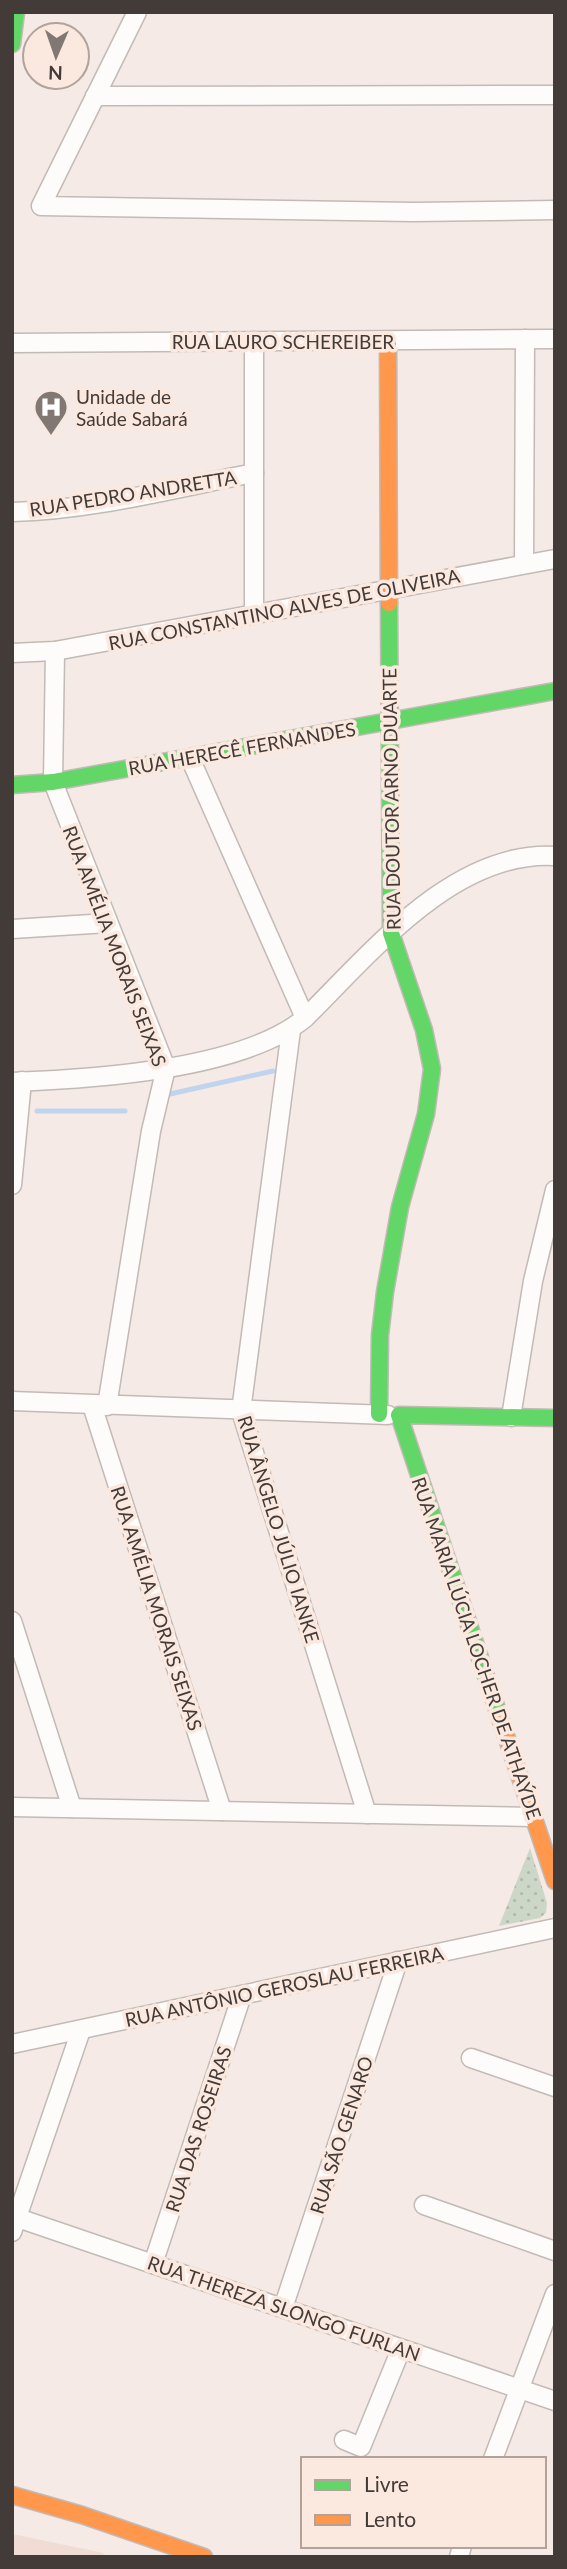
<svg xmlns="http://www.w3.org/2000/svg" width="567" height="2569" font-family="Lato,sans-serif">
<defs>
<pattern id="park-dots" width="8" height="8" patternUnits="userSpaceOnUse" patternTransform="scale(1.75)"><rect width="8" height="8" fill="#cdd7c8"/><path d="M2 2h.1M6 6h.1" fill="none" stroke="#b1b9ac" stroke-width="1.8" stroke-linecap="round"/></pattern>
</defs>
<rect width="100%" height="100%" fill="#f5eae5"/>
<path fill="#f0dcd4" d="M12 2534 104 2553 102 2557H12Z"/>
<path fill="url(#park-dots)" d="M530 1848 547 1903 546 1913 540 1918 499 1926Z"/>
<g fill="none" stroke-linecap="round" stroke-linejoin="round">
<g stroke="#c0d4ed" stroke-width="5">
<path d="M170 1094 273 1071"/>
<path d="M37 1111H125"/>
</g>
<defs>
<g id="street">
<path d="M137 12 41 206 413 212 555 210"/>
<path d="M95 96 555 95"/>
<path d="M254 341V614"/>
<path d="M12 343 555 339"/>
<path d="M12 512C94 510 175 488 254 473"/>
<path d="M524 564 525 339"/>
<path d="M55 651 53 782 166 1068 151 1131 107 1406"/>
<path d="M12 653 55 651 555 559"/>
<path d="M190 758 305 1018"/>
<path d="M12 929 108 923"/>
<path d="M291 1030 241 1411 367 1814"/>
<path d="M12 1082C93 1079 242 1070 305 1018 371 953 454 850 555 856"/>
<path d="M12 1185 22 1081"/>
<path d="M12 1401 388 1415"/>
<path d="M92 1405 222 1811"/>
<path d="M511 1417 533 1281 555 1190"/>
<path d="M12 1621 72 1808"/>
<path d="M12 1807 533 1817"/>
<path d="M12 2044 555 1928"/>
<path d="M471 2058 555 2087"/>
<path d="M424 2205 555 2251"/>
<path d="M12 2216 555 2401"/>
<path d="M12 2232 81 2030"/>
<path d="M153 2264 242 1995"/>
<path d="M283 2308 398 1961"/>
<path d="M344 2440 361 2447 401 2349"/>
<path d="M493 2459 555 2294"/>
<path d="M459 2557 462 2546"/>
</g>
<g id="fast">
<path d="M12 44 16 12"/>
<path d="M12 785 53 782 555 691"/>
<path d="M379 1414 380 1335 385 1292 400 1207 426 1114 432 1069 424 1030 391 933 389 603"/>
<path d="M499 1715 399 1415 555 1418"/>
</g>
<g id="slow">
<path d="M388 340 389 603"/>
<path d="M499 1715 555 1881"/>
<path d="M12 2495 82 2515 204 2557"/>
</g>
</defs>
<use href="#street" stroke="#c2bab6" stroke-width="21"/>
<use href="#fast" stroke="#c2bab6" stroke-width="19"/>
<use href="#slow" stroke="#c2bab6" stroke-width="19"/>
<use href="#street" stroke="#fefcfb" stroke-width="18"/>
<use href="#fast" stroke="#63d668" stroke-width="16"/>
<use href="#slow" stroke="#ff974d" stroke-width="16"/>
</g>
<defs>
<symbol id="hospital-pin" viewBox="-11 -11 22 30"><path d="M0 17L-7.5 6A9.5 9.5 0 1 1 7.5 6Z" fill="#817874" stroke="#fbe8df"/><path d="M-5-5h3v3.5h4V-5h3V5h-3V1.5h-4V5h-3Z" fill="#fff"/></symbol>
</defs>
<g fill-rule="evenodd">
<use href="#hospital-pin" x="32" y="388" width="38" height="52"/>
</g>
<g text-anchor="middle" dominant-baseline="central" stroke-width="7" stroke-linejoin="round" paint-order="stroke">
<g font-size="19" fill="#423b37" stroke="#fbe8df">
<text x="283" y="341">RUA LAURO SCHEREIBER</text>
<text transform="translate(133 493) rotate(-9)">RUA PEDRO ANDRETTA</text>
<text transform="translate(284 609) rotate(-11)">RUA CONSTANTINO ALVES DE OLIVEIRA</text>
<text transform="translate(242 748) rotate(-10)">RUA HERECÊ FERNANDES</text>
<text transform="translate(391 799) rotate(-91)">RUA DOUTOR ARNO DUARTE</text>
<text transform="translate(115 946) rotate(69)">RUA AMÉLIA MORAIS SEIXAS</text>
<text transform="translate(279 1529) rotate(73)">RUA ÂNGELO JÚLIO IANKE</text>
<text transform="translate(157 1608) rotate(72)">RUA AMÉLIA MORAIS SEIXAS</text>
<text transform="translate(477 1648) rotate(71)">RUA MARIA LÚCIA LOCHER DE ATHAÝDE</text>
<text transform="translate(284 1986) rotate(-12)">RUA ANTÔNIO GEROSLAU FERREIRA</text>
<text transform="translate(198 2129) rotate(-72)">RUA DAS ROSEIRAS</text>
<text transform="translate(341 2135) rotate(-72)">RUA SÃO GENARO</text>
<text transform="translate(284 2308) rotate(19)">RUA THEREZA SLONGO FURLAN</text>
</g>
<g font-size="19" fill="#423b37" stroke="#fbe8df" text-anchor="start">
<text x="76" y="396">Unidade de<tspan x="76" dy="22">Saúde Sabará</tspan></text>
</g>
</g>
<rect width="567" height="2569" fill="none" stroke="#423b37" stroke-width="28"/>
<rect x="301" y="2457" width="245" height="91" fill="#fbe8df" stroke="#b1a39c" stroke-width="2"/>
<rect x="315" y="2480" width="35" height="10" fill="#63d668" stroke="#b1a39c" stroke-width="2"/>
<text x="364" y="2492" font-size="21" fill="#423b37">Livre</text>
<rect x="315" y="2515" width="35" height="10" fill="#ff974d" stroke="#b1a39c" stroke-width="2"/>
<text x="364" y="2527" font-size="21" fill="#423b37">Lento</text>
<g transform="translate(56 56) rotate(182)"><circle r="33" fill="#fbe8df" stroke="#b1a39c" stroke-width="2"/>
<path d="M0-5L12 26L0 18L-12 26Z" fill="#817874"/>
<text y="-10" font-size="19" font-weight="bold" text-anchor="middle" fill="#423b37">N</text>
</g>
</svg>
